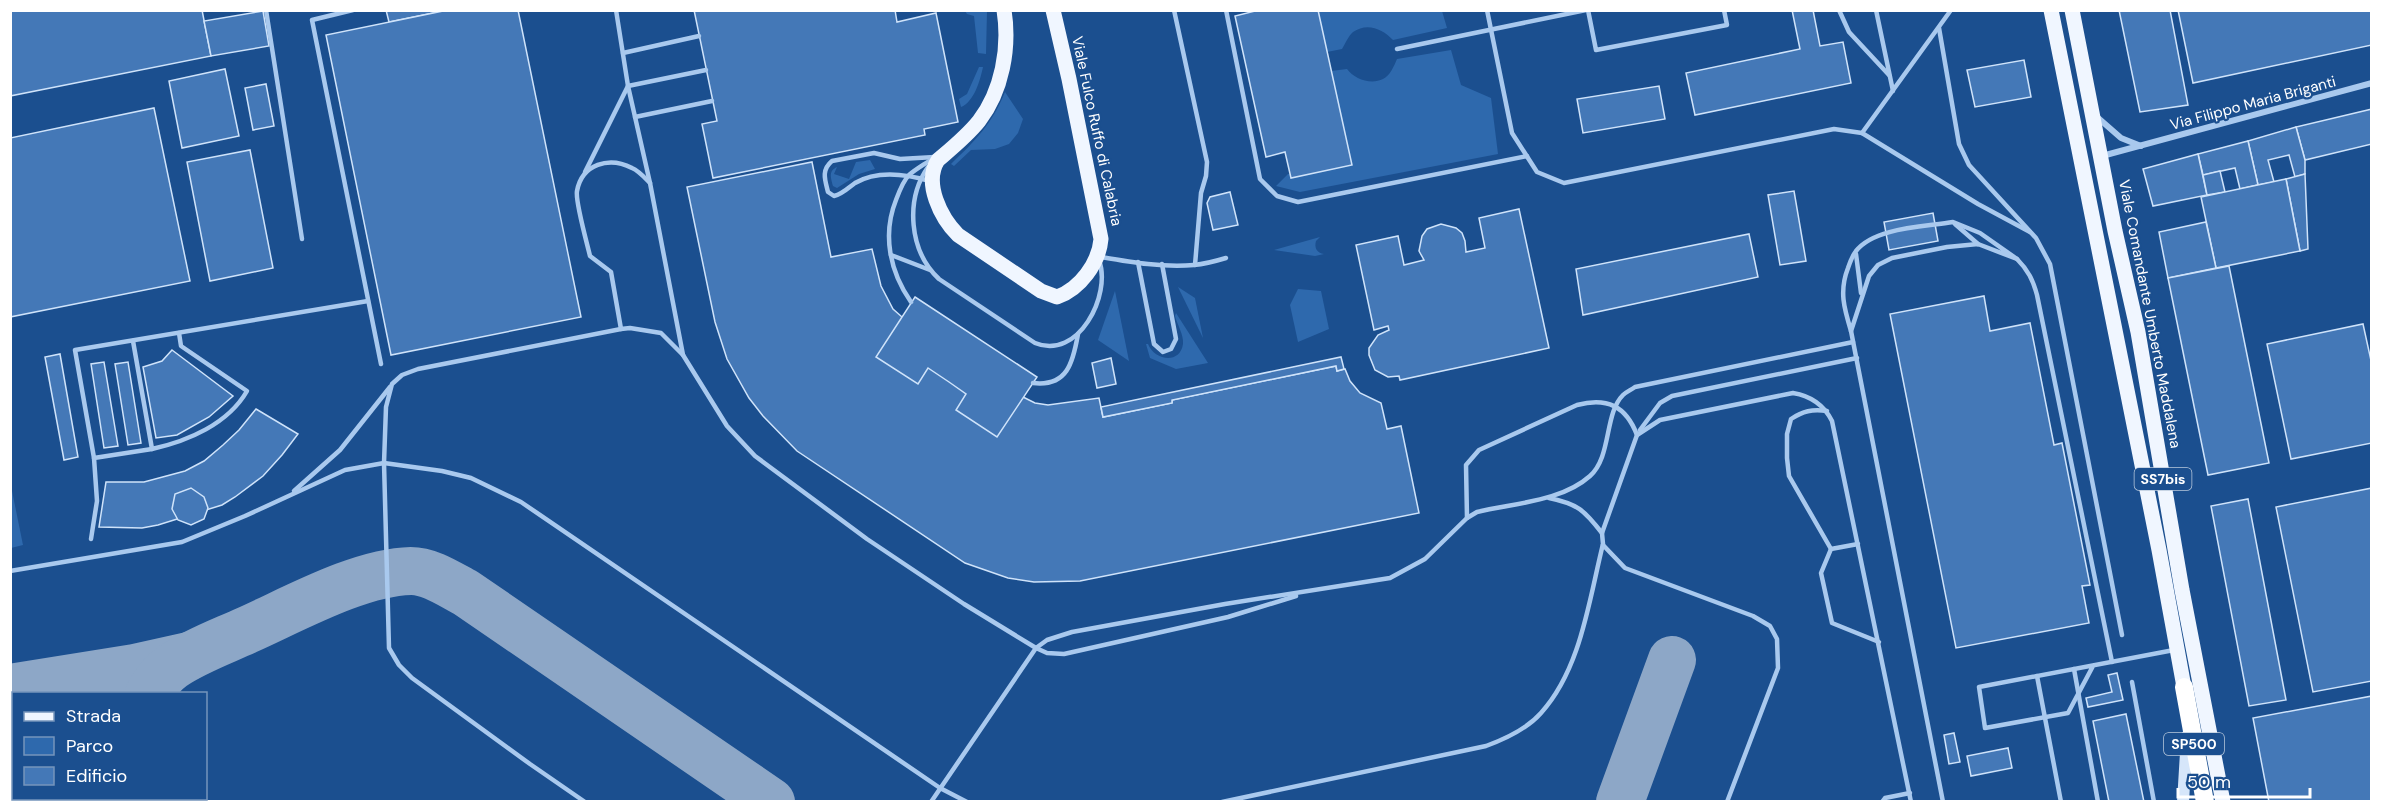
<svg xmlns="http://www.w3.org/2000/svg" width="2382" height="812" font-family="'DM Sans',sans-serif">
<rect width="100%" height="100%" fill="#1b4f8f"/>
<g fill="#2e69ad">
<path d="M965 11H987L986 54 978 53 974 16 967 14Z"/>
<path d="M1318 11H1442L1447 28 1393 40C1383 29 1367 22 1353 32 1349 35 1345 44 1342 49L1327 52Z"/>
<path d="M1451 50 1461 85 1491 98 1498 154 1300 192 1276 186 1288 174 1319 172 1331 71 1347 69C1354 79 1371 85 1383 79 1390 76 1394 66 1397 59Z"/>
<path d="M979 67H983C980 81 974 102 961 107L959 99 967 94Z"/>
<path d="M1005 92 1023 119 1018 133 1009 144 995 149 971 150 954 166 951 164C976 140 992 124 1005 92Z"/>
<path d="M870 160 875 169 859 174 837 188 833 186C831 178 828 171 837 167L834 174 849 179 856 162Z"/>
<path d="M1320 237 1316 241C1314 248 1317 253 1324 254L1315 256 1274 250Z"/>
<path d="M1178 287 1195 298 1203 338Z"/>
<path d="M1298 289 1321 291 1329 329 1298 342 1290 305Z"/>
<path d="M1115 291 1129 361 1098 340Z"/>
<path d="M1176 313 1208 363 1176 369 1150 358 1146 344H1148C1154 360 1180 365 1183 344 1184 335 1177 324 1175 316Z"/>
<path d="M11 486 23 545 11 548H10Z"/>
</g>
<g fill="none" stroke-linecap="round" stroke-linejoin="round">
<g stroke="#8da7c7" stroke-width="48">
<path d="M10 688 135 668 189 656"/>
<path d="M149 694C155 683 163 673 173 666 195 651 223 641 247 630 294 609 360 572 411 571 430 571 449 584 466 593L771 802"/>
<path d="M169 798 173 802"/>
<path d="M1620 802 1672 660"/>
</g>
</g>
<g fill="#4478b7" stroke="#cfe3fa" stroke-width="1.5">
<path d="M10 10H202L211 56 10 96Z"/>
<path d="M386 10H448L389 22Z"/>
<path d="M448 10H518L581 317 391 355 326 35Z"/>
<path d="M694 10H895L897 22 936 13 958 122 924 129 925 135 713 178 702 124 717 121Z"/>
<path d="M1318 10 1352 165 1291 178 1285 152 1266 157 1235 16 1259 10Z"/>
<path d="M1792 10H1813L1820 46 1843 42 1851 83 1695 115 1686 73 1800 49Z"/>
<path d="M2119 10H2170L2188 105 2140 112Z"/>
<path d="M2178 10H2372V45L2193 83Z"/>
<path d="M263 11 269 46 211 56 204 21Z"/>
<path d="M2024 60 2031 97 1975 107 1967 70Z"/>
<path d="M225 69 239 136 182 148 169 81Z"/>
<path d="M266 84 274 126 253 130 245 88Z"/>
<path d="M1659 86 1665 119 1583 133 1577 99Z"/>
<path d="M154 108 190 281 10 317V138Z"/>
<path d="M2372 109V144L2305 160 2296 127Z"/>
<path d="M2296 127 2305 160V174L2295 177 2289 155 2268 160 2274 182 2258 185 2248 141Z"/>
<path d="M2248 141 2258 185 2240 189 2235 168 2203 175 2198 154Z"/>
<path d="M250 150 273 268 210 281 187 162Z"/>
<path d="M2198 154 2207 195 2153 206 2143 169Z"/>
<path d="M812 162 831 257 872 249 881 286 893 309 902 317 1023 397 1035 403 1048 405 1099 398 1103 417 1172 403V400L1336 366 1337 371 1345 369 1350 381 1360 393 1381 403 1387 429 1401 426 1419 513 1080 581 1034 582 1008 578 965 563 797 451 763 416 749 398 727 359 715 322 687 187Z"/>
<path d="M2220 171 2225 192 2207 195 2203 175Z"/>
<path d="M2305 174 2308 249 2300 251 2286 179Z"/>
<path d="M2286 179 2300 251 2216 268 2201 197Z"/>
<path d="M1794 191 1806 261 1780 265 1768 195Z"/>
<path d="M1230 192 1238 225 1213 230 1207 203 1210 197Z"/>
<path d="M1519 209 1549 348 1400 380 1399 376 1388 377 1375 370 1369 355V348L1378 335 1389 330 1388 326 1374 330 1356 245 1398 236 1404 265 1424 260 1419 251 1422 236 1427 229 1441 224 1456 228 1462 233 1465 241 1466 252 1485 248 1479 218Z"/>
<path d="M1933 213 1938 241 1889 250 1884 222Z"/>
<path d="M2206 222 2216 268 2168 278 2159 232Z"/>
<path d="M1749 234 1758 277 1583 315 1576 269Z"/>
<path d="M2229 266 2269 463 2208 475 2168 278Z"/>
<path d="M1984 296 1990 331 2030 323 2054 445 2062 443 2090 585 2082 586 2089 623 1956 648 1890 314Z"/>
<path d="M915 297 1037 377 997 437 956 410 966 394 949 382 928 368 918 384 876 357Z"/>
<path d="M2363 324 2372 365V443L2291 459 2267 344Z"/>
<path d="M172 350 233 396 209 417 177 435 156 438 143 367 162 361Z"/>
<path d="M60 354 78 457 64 460 45 357Z"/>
<path d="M1341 357 1344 369 1337 371 1336 366 1172 400V403L1103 417 1101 407Z"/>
<path d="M1111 358 1116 384 1097 388 1092 363Z"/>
<path d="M104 362 118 446 104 448 91 364Z"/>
<path d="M128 362 141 443 128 445 115 364Z"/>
<path d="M256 409 298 434 282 455 263 476 235 497 222 505 158 525 142 528 99 527 106 482H144L185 471 204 461 223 445 239 430Z"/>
<path d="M191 488 204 497 208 508 204 519 191 525 178 520 172 509 175 494Z"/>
<path d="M2372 488V681L2313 692 2276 507Z"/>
<path d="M2248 499 2286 700 2249 706 2211 506Z"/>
<path d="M2117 673 2123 700 2088 707 2086 698 2112 692 2108 675Z"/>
<path d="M2372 696V802H2269L2253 718Z"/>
<path d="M2126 714 2144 802H2109L2093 721Z"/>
<path d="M1954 733 1960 762 1949 764 1944 735Z"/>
<path d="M2008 748 2012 768 1971 776 1967 756Z"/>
</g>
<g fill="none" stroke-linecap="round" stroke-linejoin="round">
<g stroke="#a9c9ee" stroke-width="4.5">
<path d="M266 10 302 239"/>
<path d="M353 10 312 20 381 364"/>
<path d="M616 10 628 86 650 183 683 355 727 426 755 456 867 539 964 604 1036 648 1047 653 1064 654 1228 617 1296 596"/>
<path d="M1174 10 1207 162 1206 176 1201 193 1195 265"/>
<path d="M1226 10 1260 179 1277 196 1298 202 1527 156"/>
<path d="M1487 10 1512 133 1537 172 1564 183 1834 129 1862 133 1978 204 2030 232"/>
<path d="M1588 10 1596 50 1727 25 1724 10"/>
<path d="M1839 10 1849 32 1889 75"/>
<path d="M1876 10 1893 91"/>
<path d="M1939 28 1959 144 1969 165 2036 238 2050 264 2122 635"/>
<path d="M1397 49 1586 10"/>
<path d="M623 53 699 36"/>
<path d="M628 86 706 70"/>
<path d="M635 117 712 101"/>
<path d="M1862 133 1951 10"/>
<path d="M928 167C905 200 909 251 939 279L1035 343C1078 361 1112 295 1099 260"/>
<path d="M585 172 628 86"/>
<path d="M930 181C906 174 877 170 855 183 848 188 843 194 834 196L828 192C825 180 821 170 832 161L874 153 900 159 935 157"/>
<path d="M1953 222 1980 233 2017 259 1978 244 1947 247 1892 258 1878 265 1869 276 1851 331C1844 308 1839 291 1848 268 1850 262 1853 255 1856 251 1875 227 1925 227 1953 222Z"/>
<path d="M1955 224 1978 244"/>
<path d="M1856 254 1861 293"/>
<path d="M891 255 930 270"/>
<path d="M1101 257C1130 262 1164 268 1194 265 1205 264 1216 261 1226 258"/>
<path d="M2017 259C2028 270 2033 280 2037 295L2112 662"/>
<path d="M1138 262 1154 344 1163 352 1171 349 1176 339 1162 264"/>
<path d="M911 302C890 272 882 235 896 200 899 192 903 181 909 175 916 169 925 164 932 159"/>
<path d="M621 329 611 272 590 256C587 243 575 201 577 191 582 164 609 156 632 168 639 171 645 178 650 183"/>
<path d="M1851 331 1943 802"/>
<path d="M133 341 152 449C188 441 228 424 247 391L181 346 179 333"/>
<path d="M1033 383C1067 387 1073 363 1078 334"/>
<path d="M1827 411C1812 409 1803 411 1791 419L1787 434V458L1789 476 1831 549"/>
<path d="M1640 430 1660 403 1672 396 1857 358"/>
<path d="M1637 435 1660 420 1793 393C1811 396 1824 405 1832 421L1911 802"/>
<path d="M94 458 75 350 368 301"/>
<path d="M294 491 340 450 390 387"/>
<path d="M1549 498C1578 504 1584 510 1602 533"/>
<path d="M91 539 97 501 94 458 152 449"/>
<path d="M1603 545 1625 568 1753 616 1770 626 1777 639 1778 668 1727 802"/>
<path d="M1831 549 1821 573 1832 623 1879 642"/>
<path d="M1831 549 1858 544"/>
<path d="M10 571 182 542 245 516 345 470 384 463 442 471 471 478 521 502 940 788 967 802"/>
<path d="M2093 666 2068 713 1985 728 1979 687 2174 650"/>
<path d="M2074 669 2098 802"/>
<path d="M2037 676 2061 802"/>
<path d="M2132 682 2154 802"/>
<path d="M585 802 530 764 412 678 399 665 389 648 384 463 386 407 392 384 402 375 418 369 621 329 630 328 661 333 683 355"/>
<path d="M931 802 1036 648 1047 640 1072 632 1225 604 1390 578 1425 559 1467 518 1477 512C1513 503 1561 502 1590 476 1612 456 1604 414 1623 395 1626 392 1631 390 1635 387L1853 342"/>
<path d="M1222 802 1486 746C1505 739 1527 729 1541 713 1581 669 1589 600 1603 544L1602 533 1637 435C1626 406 1607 397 1577 405L1479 450 1466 465 1467 518"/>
<path d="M1882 802 1885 798 1910 793"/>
</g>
<g stroke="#a9c9ee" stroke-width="6">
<path d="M2097 117 2121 138 2141 146"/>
<path d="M2102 156 2372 83"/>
</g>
<path stroke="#d6e6fa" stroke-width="12" d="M2183 802 2187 736"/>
<g stroke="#f0f6ff" stroke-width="15">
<path d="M1004 10C1010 48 1002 91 979 121 967 136 952 148 938 160 923 183 941 218 958 235L1041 291 1057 297C1080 289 1099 263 1101 239L1069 79 1053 10"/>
<path d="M2051 10 2159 550 2184 687"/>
<path d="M2072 10 2115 231 2138 332 2182 590 2223 802"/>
</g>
<path stroke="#fff" stroke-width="18" d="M2184 687 2205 802"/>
</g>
<g text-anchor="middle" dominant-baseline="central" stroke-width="4.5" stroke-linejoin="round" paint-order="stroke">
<g fill="#1b4f8f" stroke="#bbcadd" stroke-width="1.5">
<rect x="2134.5" y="468" width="57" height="22" rx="4.5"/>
<rect x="2164" y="733" width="60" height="22" rx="4.5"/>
</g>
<g font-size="14" font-weight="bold" fill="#fff">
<text x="2163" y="479">SS7bis</text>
<text x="2194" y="744">SP500</text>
</g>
<g font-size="15" fill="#fff" stroke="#1b4f8f">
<text transform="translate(2253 103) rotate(-15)">Via Filippo Maria Briganti</text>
<text transform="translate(1097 131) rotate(78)">Viale Fulco Ruffo di Calabria</text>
<text transform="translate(2150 314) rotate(79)">Viale Comandante Umberto Maddalena</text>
</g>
</g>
<rect width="2382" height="812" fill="none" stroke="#ffffff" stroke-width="24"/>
<rect x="12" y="692" width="195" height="108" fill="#1b4f8f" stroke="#7695bc" stroke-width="1.5"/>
<rect x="24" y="712" width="30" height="9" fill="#f0f6ff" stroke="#7695bc" stroke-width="1.5"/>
<text x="66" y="722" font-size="18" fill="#ffffff">Strada</text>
<rect x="24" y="737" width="30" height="18" fill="#2e69ad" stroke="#7695bc" stroke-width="1.5"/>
<text x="66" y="752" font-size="18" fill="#ffffff">Parco</text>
<rect x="24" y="767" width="30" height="18" fill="#4478b7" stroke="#7695bc" stroke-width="1.5"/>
<text x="66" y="782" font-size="18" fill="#ffffff">Edificio</text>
<path d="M2178 788v9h132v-9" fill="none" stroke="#ffffff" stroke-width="3"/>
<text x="2187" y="788" font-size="18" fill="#ffffff" stroke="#1b4f8f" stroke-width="4.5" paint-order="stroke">50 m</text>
</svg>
